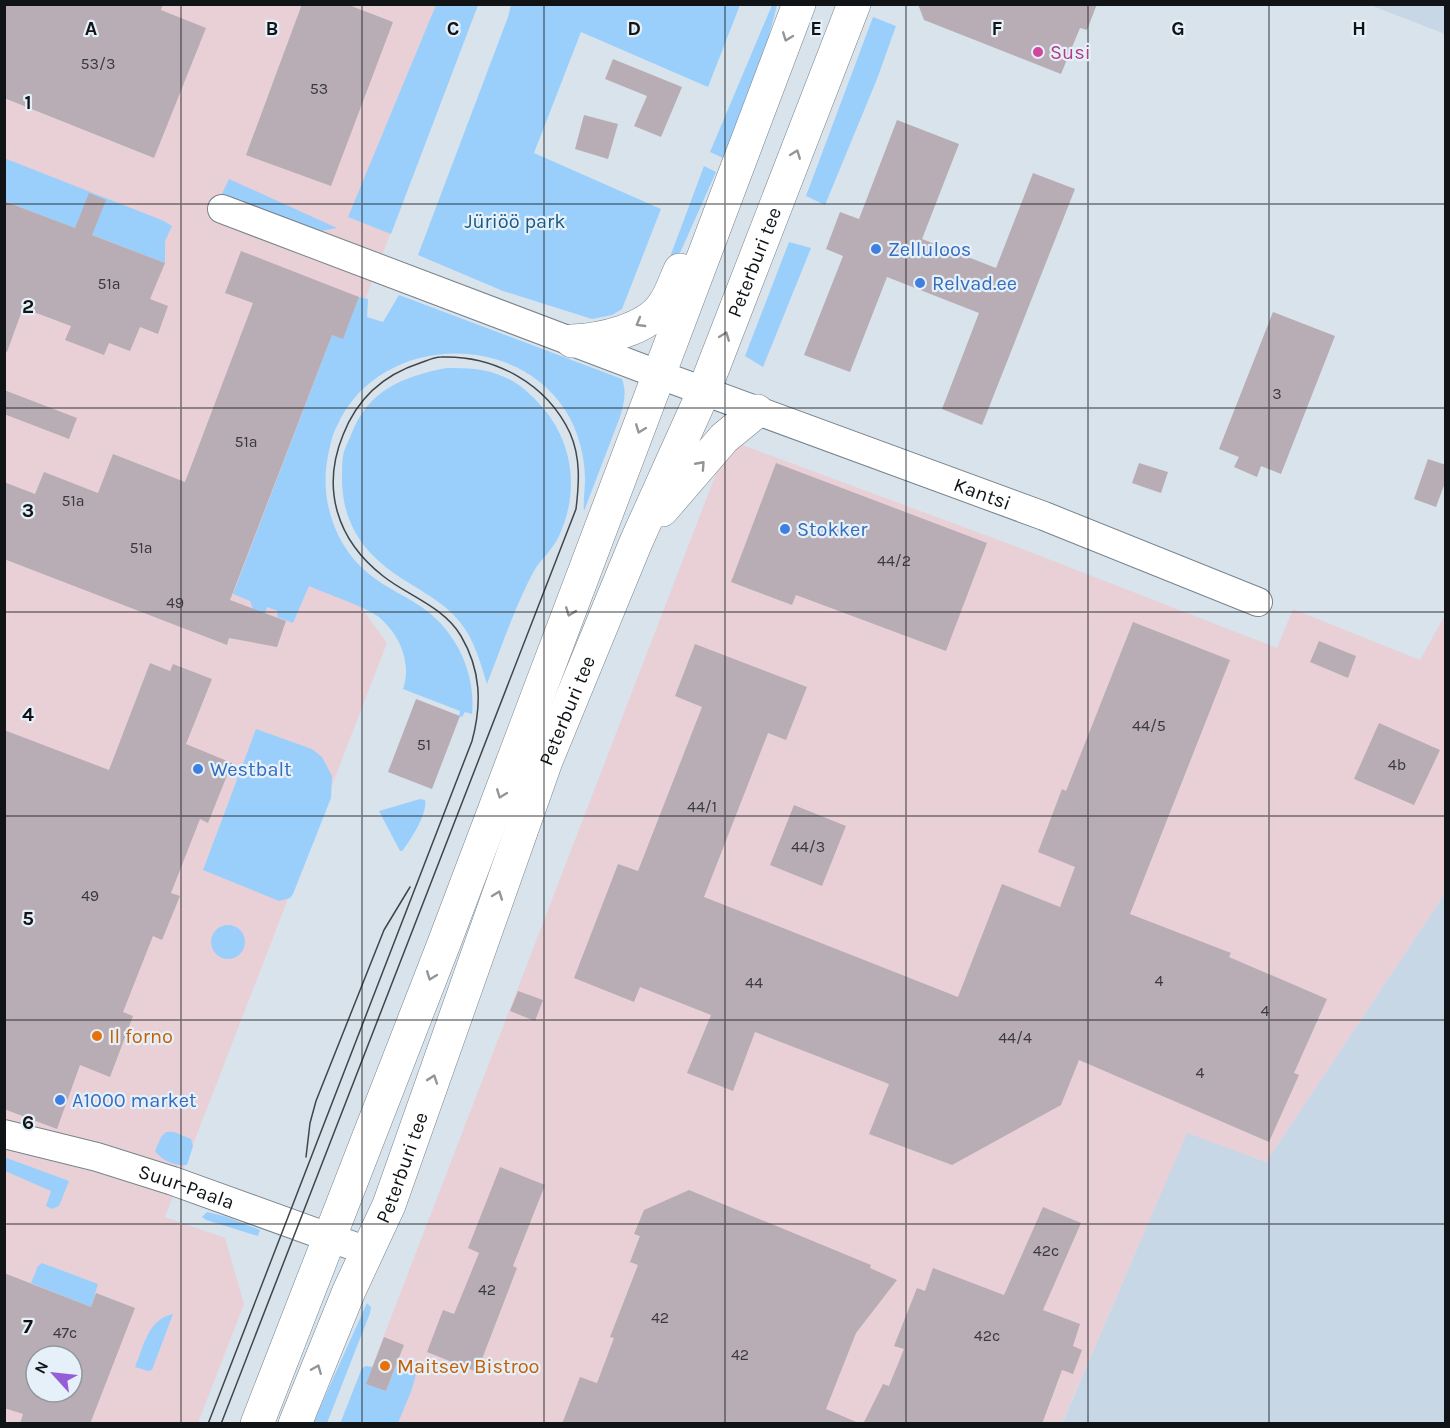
<svg xmlns="http://www.w3.org/2000/svg" width="1450" height="1428" font-family="Karla,sans-serif">
<rect width="100%" height="100%" fill="#d8e3ec"/>
<g fill="#c7d7e5">
<path d="M1370 5H1445V34Z"/>
<path d="M1445 893V1423L1062 1424 1187 1132 1266 1162Z"/>
</g>
<g fill="#e9d0d7" fill-rule="evenodd">
<path d="M5 5H478L278 527 312 540 387 643 165 1217 225 1238 244 1304 198 1423 5 1424ZM36 1356H72V1392H36Z"/>
<path d="M729 440 1020 548 1277 648 1293 609 1420 660 1445 615V893L1266 1162 1187 1133 1062 1423 350 1424Z"/>
</g>
<g fill="#9acffc">
<path d="M436 5H478L391 234 348 217Z"/>
<path d="M511 5H740L708 87 581 32 534 153 661 209 622 309 612 315 592 319 503 291 418 255 508 17Z"/>
<path d="M772 5H777L767 43 723 158 710 152Z"/>
<path d="M873 17 896 26 877 79 825 205 806 196Z"/>
<path d="M4 158 164 221 172 226 165 241V263L5 201Z"/>
<path d="M704 166 716 172 664 289V273Z"/>
<path d="M229 179 337 228 321 231 220 198Z"/>
<path d="M789 242 811 248 763 367 745 356Z"/>
<path d="M399 295 622 379C627 393 624 403 620 417L584 511C583 500 585 490 585 479 585 457 578 429 565 410 513 329 377 336 337 426 332 435 330 446 328 456 319 499 335 547 369 574 387 589 409 597 427 611 458 635 476 675 472 714L465 712 462 717 459 716 460 711 403 689C412 663 400 635 379 617 364 606 327 594 309 586L293 623 277 617 278 611 267 607 264 616 254 612 250 601 233 594 332 335 343 338 359 297 368 299 367 317 383 322Z"/>
<path d="M446 368C489 367 514 374 543 408 574 444 579 493 559 536 554 547 544 557 537 566 532 574 528 582 524 591 510 621 499 653 487 684 480 662 475 641 460 622 441 598 411 587 387 568 356 544 341 514 342 474 342 469 342 462 343 456 344 449 348 442 351 435 368 390 402 377 446 368Z"/>
<path d="M256 729 312 749 322 757 332 776 331 798 293 894 290 898 279 901 203 870Z"/>
<path d="M420 799 425 800C428 813 410 841 402 851H400L379 811Z"/>
<circle cx="228" cy="942" r="17"/>
<path d="M166 1132H174L191 1139 193 1146 187 1165C175 1166 162 1161 155 1151L161 1137Z"/>
<path d="M4 1157 69 1181 59 1206 52 1209 46 1206 51 1191 5 1171Z"/>
<path d="M207 1212 227 1217 260 1230 258 1236 206 1220 202 1217Z"/>
<path d="M42 1263 98 1284 91 1307 31 1283 38 1266Z"/>
<path d="M367 1303 371 1307 370 1313 327 1423H313Z"/>
<path d="M173 1314 152 1370 148 1371 135 1367C144 1346 148 1319 173 1314Z"/>
<path d="M397 1364 410 1366 417 1370 412 1389 398 1423 340 1424 362 1368 366 1366 373 1367 367 1384 386 1391Z"/>
</g>
<g fill="#b8adb4" fill-rule="evenodd">
<path d="M4 4H163L161 10 206 28 154 158 4 98Z"/>
<path d="M302 4H346L393 22 331 186 246 155Z"/>
<path d="M918 4H1097L1087 30 1080 28 1061 74 924 20Z"/>
<path d="M613 59 682 87 661 137 634 126 647 96 605 79Z"/>
<path d="M584 115 618 124 608 159 575 149Z"/>
<path d="M897 120 959 144 922 239 996 268 1033 173 1075 189 982 425 942 409 979 313 887 277 850 372 804 355 843 256 826 249 840 212 859 219Z"/>
<path d="M89 193 106 200 92 235 165 263 150 299 168 306 158 334 140 327 130 351 109 343 104 355 65 340 71 326 23 308 7 352 4 351V201L75 228Z"/>
<path d="M241 251 359 297 343 339 332 335 230 600 286 621 277 647 229 638 227 645 4 559V482L35 494 44 472 98 493 113 454 185 482 253 303 225 293Z"/>
<path d="M1273 312 1335 336 1281 474 1261 466 1257 477 1234 467 1239 457 1219 449Z"/>
<path d="M4 390 77 418 69 439 4 414Z"/>
<path d="M1428 459 1446 465V480L1436 507 1414 499Z"/>
<path d="M776 463 987 543 946 651 796 595 792 605 731 582Z"/>
<path d="M1139 463 1168 472 1161 493 1132 483Z"/>
<path d="M1133 622 1230 660 1130 914 1231 953 1229 957 1327 999 1294 1073 1299 1075 1269 1142 1079 1060 1061 1105 952 1165 869 1134 889 1084 755 1032 733 1091 687 1073 711 1015 640 987 634 1002 574 978 618 864 638 871 702 707 675 696 695 644 807 687 786 740 768 733 704 897 958 997 1002 884 1060 907 1075 867 1038 852 1062 789 1066 791Z"/>
<path d="M1319 641 1356 656 1348 678 1310 662Z"/>
<path d="M150 663 170 671 173 664 212 679 186 744 232 763 208 823 200 819 171 893 180 896 162 940 153 936 123 1012 133 1016 110 1077 80 1065 57 1129 4 1109V730L109 770Z"/>
<path d="M416 699 460 716 432 789 388 772Z"/>
<path d="M1379 723 1440 750 1414 805 1354 779Z"/>
<path d="M794 805 846 826 822 886 770 865Z"/>
<path d="M518 991 543 1000 535 1021 510 1011Z"/>
<path d="M500 1167 545 1185 513 1266 517 1268 477 1372 427 1352 443 1310 454 1314 479 1253 468 1248Z"/>
<path d="M689 1190 871 1265 870 1268 897 1280 856 1333 826 1409 861 1424H562L580 1377 597 1383 614 1338 610 1337 638 1265 630 1262 640 1236 634 1234 644 1210Z"/>
<path d="M1043 1207 1081 1223 1043 1310 1080 1324 1073 1346 1082 1350 1073 1374 1062 1370 1042 1424H863L883 1384 889 1386 904 1349 894 1346 917 1288 925 1291 933 1268 1004 1295Z"/>
<path d="M4 1273 91 1307 96 1293 135 1308 90 1424H20L23 1414 4 1408ZM36 1356H72V1392H36Z"/>
<path d="M384 1337 404 1345 386 1391 366 1384Z"/>
</g>
<g fill="none" stroke-linecap="round" stroke-linejoin="round">
<defs>
<g id="minor">
<path id="s1" d="M222 209 660 375 1044 516 1258 602"/>
<path id="s2" d="M4 1134 97 1157 173 1181 367 1251"/>
</g>
<g id="highway">
<path d="M572 341C600 340 648 330 664 304 671 294 675 281 680 270"/>
<path d="M662 510 724 438 757 411"/>
<path d="M257 1424 443 946 799 4"/>
<path id="s3" d="M295 1424 349 1291 389 1205 546 761 636 542 704 391 854 4"/>
</g>
</defs>
<use href="#minor" stroke="#79838b" stroke-width="30"/>
<use href="#highway" stroke="#79838b" stroke-width="34"/>
<use href="#minor" stroke="#fff" stroke-width="28"/>
<use href="#highway" stroke="#fff" stroke-width="33"/>
<g stroke="#40464a" stroke-width="1.5">
<path d="M306 1157 310 1123 316 1101 384 930 410 887"/>
<path d="M208 1424 472 741C482 704 481 670 461 636 443 606 408 596 383 576 337 540 321 489 343 435 357 399 383 375 420 363 426 361 434 357 441 357 495 355 547 384 570 433 581 458 579 484 576 509L221 1424"/>
</g>
</g>
<defs><path id="oneway-chevron" d="M-2-3.5L2.5 0L-2 3.5" fill="none" stroke-width="1.6" stroke-linecap="round" stroke-linejoin="round" transform="scale(1.5)"/></defs>
<g stroke="#939597">
<use href="#oneway-chevron" transform="translate(787 37) rotate(111)"/>
<use href="#oneway-chevron" transform="translate(796 154) rotate(-69)"/>
<use href="#oneway-chevron" transform="translate(640 323) rotate(150)"/>
<use href="#oneway-chevron" transform="translate(725 336) rotate(-69)"/>
<use href="#oneway-chevron" transform="translate(640 429) rotate(111)"/>
<use href="#oneway-chevron" transform="translate(701 465) rotate(-48)"/>
<use href="#oneway-chevron" transform="translate(570 612) rotate(111)"/>
<use href="#oneway-chevron" transform="translate(501 794) rotate(111)"/>
<use href="#oneway-chevron" transform="translate(498 895) rotate(-70)"/>
<use href="#oneway-chevron" transform="translate(431 976) rotate(111)"/>
<use href="#oneway-chevron" transform="translate(433 1079) rotate(-71)"/>
<use href="#oneway-chevron" transform="translate(317 1369) rotate(-68)"/>
</g>
<path fill="none" stroke="#101417" stroke-width="1.5" stroke-opacity="0.55" d="M181 4V1424M362 4V1424M544 4V1424M725 4V1424M906 4V1424M1088 4V1424M1269 4V1424M4 204H1446M4 408H1446M4 612H1446M4 816H1446M4 1020H1446M4 1224H1446"/>
<circle fill="#d1479c" stroke="#e5f0f9" stroke-width="2" cx="1038" cy="52" r="6"/>
<g fill="#3f7fe0" stroke="#e5f0f9" stroke-width="2">
<circle cx="876" cy="249" r="6"/>
<circle cx="920" cy="283" r="6"/>
<circle cx="785" cy="529" r="6"/>
<circle cx="198" cy="769" r="6"/>
<circle cx="60" cy="1100" r="6"/>
</g>
<g fill="#e8710a" stroke="#e5f0f9" stroke-width="2">
<circle cx="97" cy="1036" r="6"/>
<circle cx="385" cy="1366" r="6"/>
</g>
<g text-anchor="middle" dominant-baseline="central" stroke-width="4.5" stroke-linejoin="round" paint-order="stroke">
<g font-size="16" fill="#3a3a3e">
<text x="98" y="63">53/3</text>
<text x="319" y="88">53</text>
<text x="109" y="283">51a</text>
<text x="1277" y="393">3</text>
<text x="246" y="441">51a</text>
<text x="73" y="500">51a</text>
<text x="141" y="547">51a</text>
<text x="894" y="560">44/2</text>
<text x="175" y="602">49</text>
<text x="1149" y="725">44/5</text>
<text x="424" y="744">51</text>
<text x="1397" y="764">4b</text>
<text x="702" y="806">44/1</text>
<text x="808" y="846">44/3</text>
<text x="90" y="895">49</text>
<text x="1159" y="980">4</text>
<text x="754" y="982">44</text>
<text x="1265" y="1010">4</text>
<text x="1015" y="1037">44/4</text>
<text x="1200" y="1072">4</text>
<text x="1046" y="1250">42c</text>
<text x="487" y="1289">42</text>
<text x="660" y="1317">42</text>
<text x="65" y="1332">47c</text>
<text x="987" y="1335">42c</text>
<text x="740" y="1354">42</text>
</g>
<g font-size="20" fill="#b23c85" stroke="#e5f0f9" text-anchor="start">
<text x="1050" y="52">Susi</text>
</g>
<g font-size="20" fill="#1a5a87" stroke="#e5f0f9">
<text x="515" y="221">Jüriöö park</text>
</g>
<g font-size="20" fill="#366cbe" stroke="#e5f0f9" text-anchor="start">
<text x="888" y="249">Zelluloos</text>
<text x="932" y="283">Relvad.ee</text>
<text x="797" y="529">Stokker</text>
<text x="210" y="769">Westbalt</text>
<text x="72" y="1100">A1000 market</text>
</g>
<g font-size="20" fill="#101417" stroke="#e5f0f9">
<text stroke="none"><textPath href="#s3" startOffset="1250">Peterburi tee</textPath></text>
<text stroke="none"><textPath href="#s1" startOffset="812">Kantsi</textPath></text>
<text stroke="none"><textPath href="#s3" startOffset="764">Peterburi tee</textPath></text>
<text stroke="none"><textPath href="#s3" startOffset="278">Peterburi tee</textPath></text>
<text stroke="none"><textPath href="#s2" startOffset="190">Suur-Paala</textPath></text>
</g>
<g font-size="20" fill="#c56008" stroke="#e5f0f9" text-anchor="start">
<text x="109" y="1036">Il forno</text>
<text x="397" y="1366">Maitsev Bistroo</text>
</g>
</g>
<g font-size="20" text-anchor="middle" font-weight="bold" fill="#101417" stroke="#e5f0f9" stroke-width="4.5" stroke-linejoin="round" paint-order="stroke">
<text x="91" y="35">A</text>
<text x="272" y="35">B</text>
<text x="453" y="35">C</text>
<text x="634" y="35">D</text>
<text x="816" y="35">E</text>
<text x="997" y="35">F</text>
<text x="1178" y="35">G</text>
<text x="1359" y="35">H</text>
<text x="28" y="109">1</text>
<text x="28" y="313">2</text>
<text x="28" y="517">3</text>
<text x="28" y="721">4</text>
<text x="28" y="925">5</text>
<text x="28" y="1129">6</text>
<text x="28" y="1333">7</text>
</g>
<rect width="1450" height="1428" fill="none" stroke="#101417" stroke-width="12"/>
<g transform="translate(54 1374) rotate(297)"><circle r="28" fill="#e5f0f9" stroke="#90989f" stroke-width="1.5"/>
<path d="M0-4.5L10 22L0 15L-10 22Z" fill="#955ed6"/>
<text y="-9" font-size="16" font-weight="bold" text-anchor="middle" fill="#101417">N</text>
</g>
</svg>
